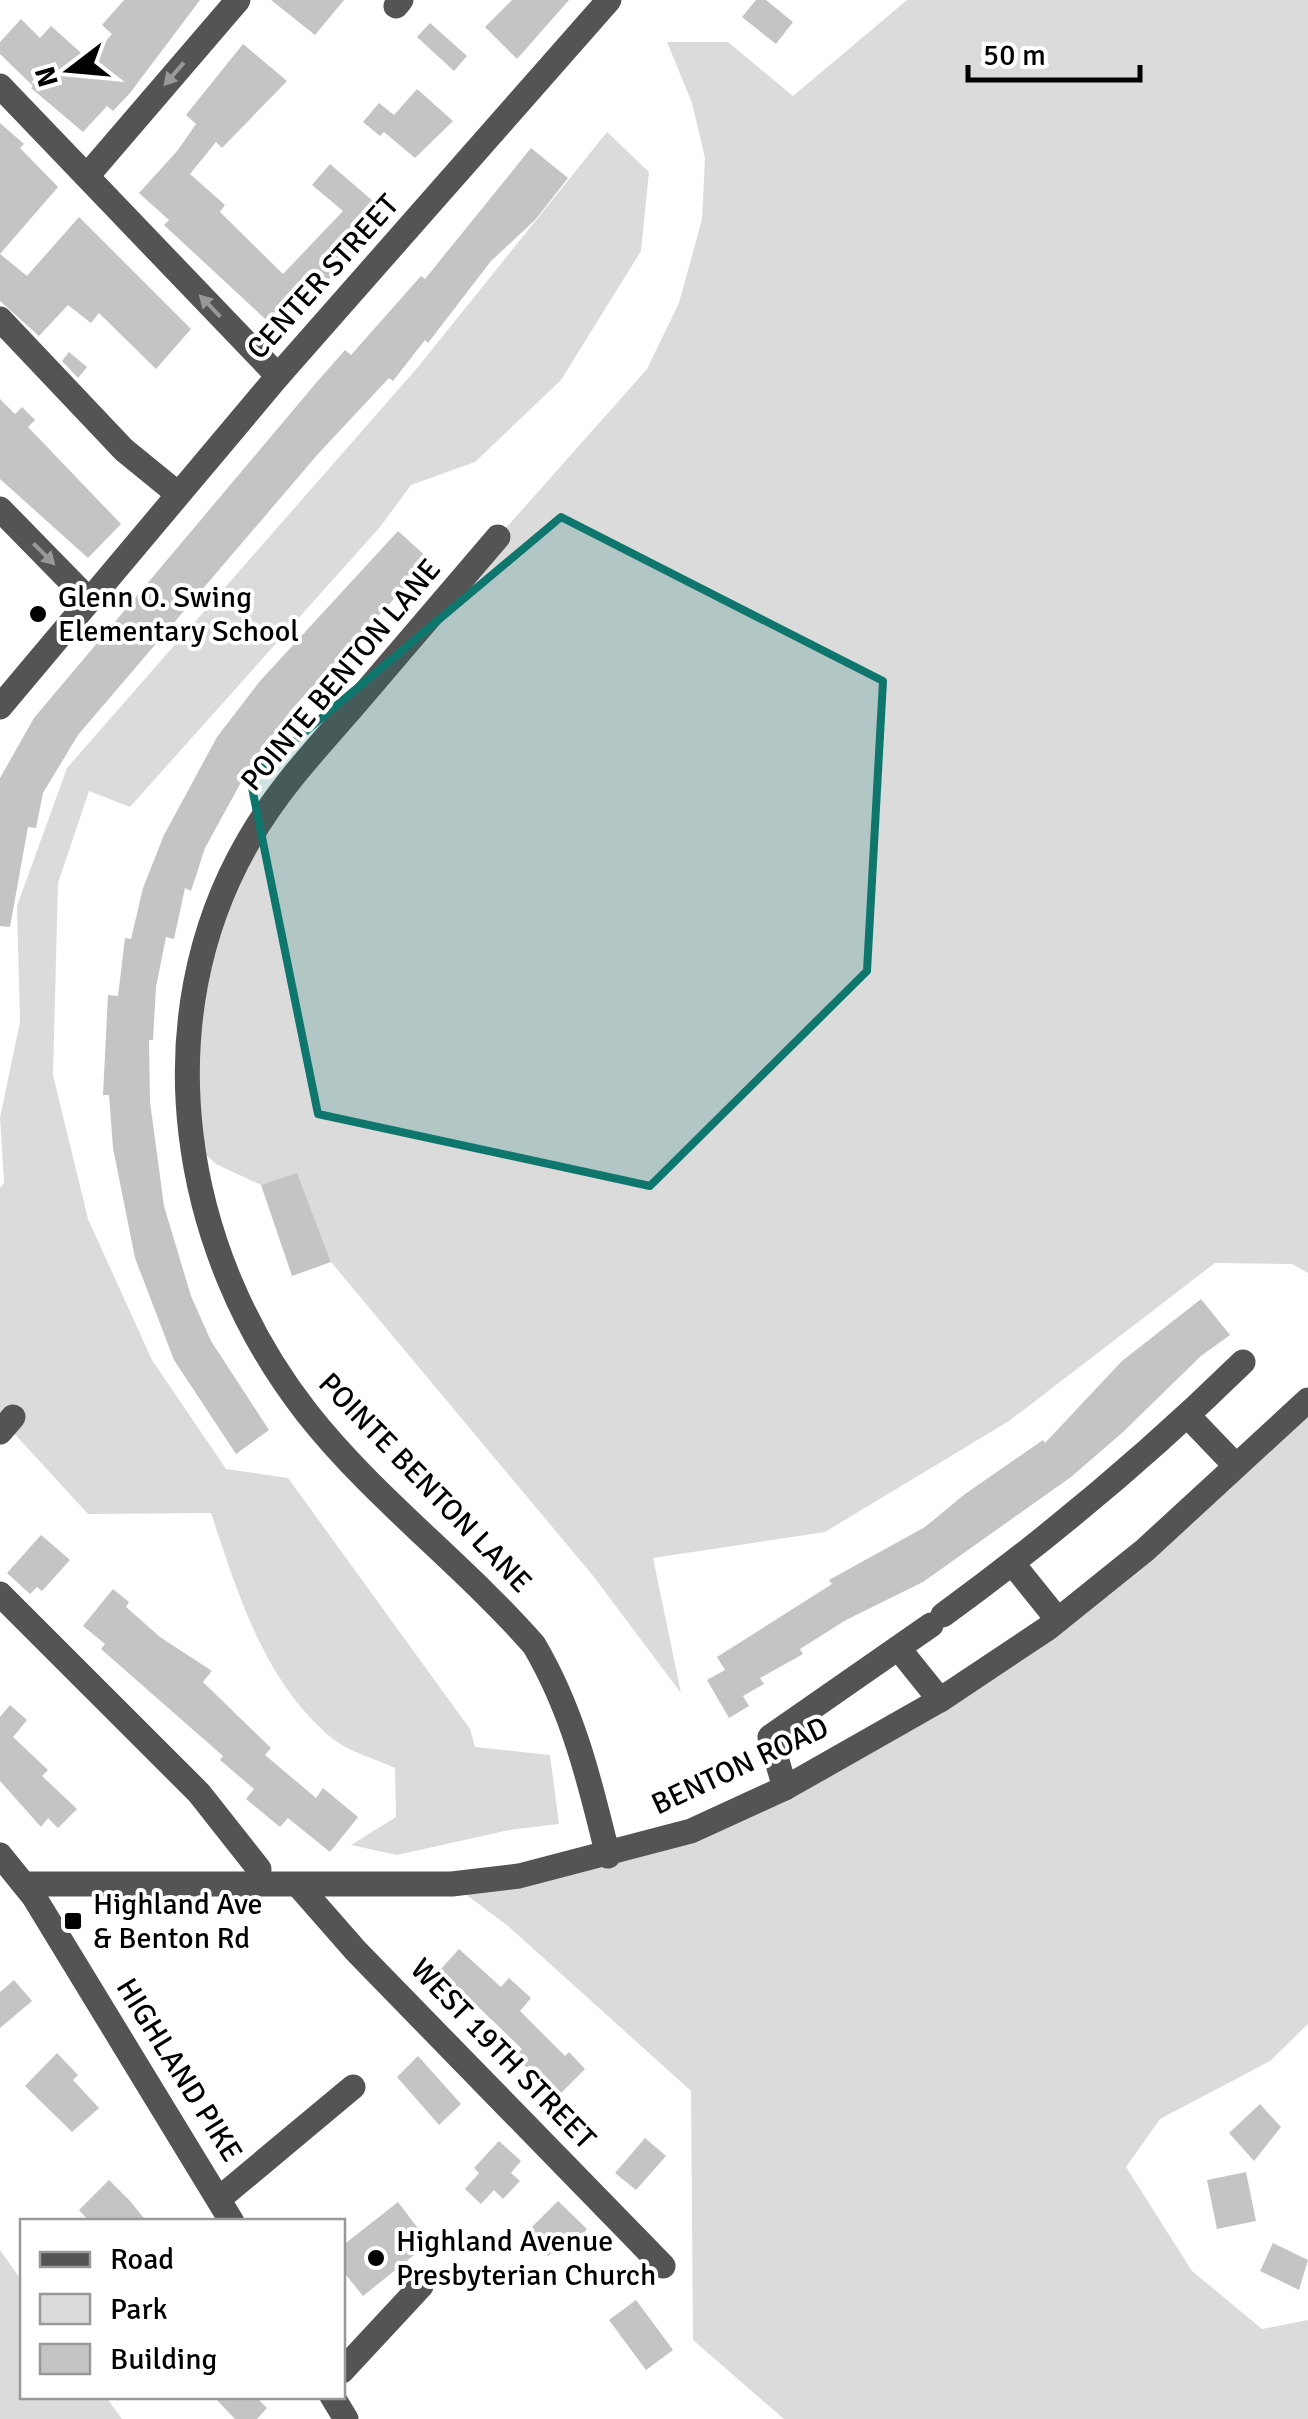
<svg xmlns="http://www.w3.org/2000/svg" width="1308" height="2419" font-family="Signika,sans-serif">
<rect width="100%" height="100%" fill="#fff"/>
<g fill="#dbdbdb">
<path d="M907 0H1308V1273L1292 1264 1215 1263 1009 1421 825 1532 653 1558 681 1693 594 1577 331 1262 297 1174 261 1185 216 1164 191 1141 194 1003 249 840 498 537 647 369 679 303 702 219 705 158 692 103 667 42H728L793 96Z"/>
<path d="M607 132 649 172 641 251 561 380 475 462 411 485 380 527 130 807 89 791 58 883 53 1075 88 1219 152 1360 226 1469 288 1478 470 1729 475 1747 550 1755 559 1824 509 1830 397 1855 351 1845 396 1817 395 1768C376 1759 349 1752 333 1739 264 1682 238 1594 211 1513L88 1514 0 1418V1188L4 1183 0 1118 20 1022 17 906 67 768 418 367Z"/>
<path d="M1308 1400V2024L1270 2061 1160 2119 1126 2167 1192 2271 1262 2329 1308 2320V2419H784L693 2340 691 2091 508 1926 452 1884 691 1831 1048 1628Z"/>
<path d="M0 2250 22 2281V2396L106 2397 122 2419H0Z"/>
</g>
<g fill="#c4c4c4">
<path d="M124 0H200L130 93 113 111 107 106 83 132 31 88 33 86 0 54V42L21 19 40 38 51 26 89 60 112 34 102 25Z"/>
<path d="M271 0H344L315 35Z"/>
<path d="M512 0H569L517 59 485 27Z"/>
<path d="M756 0H766L793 22 776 44 742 17Z"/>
<path d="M430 23 467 56 454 71 417 37Z"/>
<path d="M243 44 287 81 222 148 216 142 190 174 225 205 220 212 283 274 343 211 312 185 330 164 381 208 355 240 360 244 322 287 317 282 276 329 164 225 169 220 139 193 178 150 196 124 186 115Z"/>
<path d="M417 89 453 121 415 158 384 132 380 136 363 122 379 103 394 115Z"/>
<path d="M0 123 24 144 20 148 58 187 0 254 27 276 79 217 191 329 156 369 99 313 91 323 68 305 39 336 0 301Z"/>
<path d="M531 148 568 178 535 220 491 261 428 343 425 340 393 381 389 378 318 454 78 735 43 793 36 828 28 827 10 927 0 926V778L34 718 316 383 345 350 351 355 421 276 425 279Z"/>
<path d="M69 352 87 367 78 378 62 361Z"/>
<path d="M0 399 15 414 22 407 35 420 28 427 121 524 88 558 0 479Z"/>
<path d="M398 531 430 560 291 710 251 764 205 848 191 891 185 888 174 939 166 937 156 987 153 1040H149L150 1102 164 1206 191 1296 211 1341 269 1430 236 1454 174 1360 135 1258 113 1148 109 1095H103L108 995 118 996 125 938 131 939 143 888 164 835 217 737 260 681Z"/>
<path d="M297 1173 331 1262 292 1276 261 1185Z"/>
<path d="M1201 1299 1230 1335 1201 1356 1122 1433 1071 1477 923 1582 846 1620 800 1649 803 1654 760 1678 764 1684 743 1696 749 1706 729 1718 707 1680 725 1670 717 1657 832 1584 829 1580 925 1527 965 1494 1043 1440 1045 1443 1122 1361Z"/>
<path d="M41 1535 70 1560 42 1591 37 1587 30 1594 7 1573Z"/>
<path d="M113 1589 129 1602 126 1607 160 1637 212 1671 203 1682 271 1748 265 1755 316 1798 323 1788 358 1817 330 1852 288 1818 280 1827 246 1799 254 1789 220 1760 223 1756 101 1649 105 1644 83 1626Z"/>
<path d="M10 1705 27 1720 13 1737 48 1770 42 1776 77 1809 58 1828 48 1818 41 1827 0 1781V1717Z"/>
<path d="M459 1949 501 1987 509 1978 531 1998 520 2011 565 2056 569 2052 585 2069 557 2097 515 2056 522 2049 440 1970Z"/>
<path d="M14 1980 32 2001 0 2028V1992Z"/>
<path d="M57 2053 78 2075 73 2080 99 2108 72 2132 25 2086Z"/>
<path d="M418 2056 461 2104 439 2125 397 2077Z"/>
<path d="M1260 2104 1281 2127 1254 2161 1229 2133Z"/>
<path d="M645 2138 666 2156 636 2190 615 2173Z"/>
<path d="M499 2141 521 2161 511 2173 520 2181 503 2199 494 2190 481 2204 465 2189 479 2173 474 2168Z"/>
<path d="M1246 2172 1256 2221 1217 2229 1207 2180Z"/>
<path d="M109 2180 130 2201 147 2222H90L79 2210Z"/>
<path d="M558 2201 587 2229 570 2247 564 2241 548 2256 526 2233Z"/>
<path d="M398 2202 429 2243 363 2296 342 2270V2246Z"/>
<path d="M1273 2243 1308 2260 1299 2290 1260 2271Z"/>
<path d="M636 2300 673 2350 646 2370 609 2320Z"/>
<path d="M213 2396H255L267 2408 257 2419H235Z"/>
</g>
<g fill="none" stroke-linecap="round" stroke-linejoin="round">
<g stroke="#545454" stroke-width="25">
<path d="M396 6 401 0"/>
<path d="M0 86 278 376"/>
<path d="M87 176 238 0"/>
<path d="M0 319 124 450 178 494"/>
<path d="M0 509 88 599"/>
<path d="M498 537C449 594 400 652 351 709 315 750 276 792 249 840 143 1022 181 1252 307 1413 373 1497 463 1564 534 1645 573 1711 590 1782 608 1856"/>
<path d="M0 707 278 376 609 0"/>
<path d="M1188 1416 1236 1466"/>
<path d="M0 1432 13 1417"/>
<path d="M1013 1564 1058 1620"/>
<path d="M0 1594 199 1793 259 1869"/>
<path d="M943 1615C1050 1537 1149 1454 1243 1362"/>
<path d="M899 1649 940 1700"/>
<path d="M785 1788 770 1737 931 1625"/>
<path d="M0 1855 34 1897 232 2222"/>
<path d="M24 1884H452L519 1876 691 1831 785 1788 940 1700 1048 1628 1145 1550 1308 1400"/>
<path d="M299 1886 356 1951 663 2266"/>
<path d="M220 2198 353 2087"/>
<path d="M342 2371 421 2286"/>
<path d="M332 2396 346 2419"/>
</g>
</g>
<defs><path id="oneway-solid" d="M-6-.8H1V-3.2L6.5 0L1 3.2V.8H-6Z" transform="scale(2.5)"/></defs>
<g fill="#989898">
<use href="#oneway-solid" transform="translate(174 74) rotate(131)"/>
<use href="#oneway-solid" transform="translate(210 306) rotate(-134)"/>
<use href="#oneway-solid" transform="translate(44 554) rotate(45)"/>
</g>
<path fill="#0f766e" fill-opacity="0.2" stroke="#0f766e" stroke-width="8" stroke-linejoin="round" d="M561 517 883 681 867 971 650 1186 318 1114 250 778Z"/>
<g fill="#000" stroke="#fff" stroke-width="4">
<circle cx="38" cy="614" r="10"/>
<rect x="63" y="1911" width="20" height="20" rx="5"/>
<circle cx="376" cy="2258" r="10"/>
</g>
<g text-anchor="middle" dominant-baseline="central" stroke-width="8" stroke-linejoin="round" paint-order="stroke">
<g font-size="30" fill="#000" stroke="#fff">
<text transform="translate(323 277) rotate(-48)">CENTER STREET</text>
<text transform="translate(341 675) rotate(-50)">POINTE BENTON LANE</text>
<text transform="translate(425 1483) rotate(46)">POINTE BENTON LANE</text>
<text transform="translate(740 1766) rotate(-25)">BENTON ROAD</text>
<text transform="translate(503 2054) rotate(46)">WEST 19TH STREET</text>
<text transform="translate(179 2070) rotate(58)">HIGHLAND PIKE</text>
</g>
<g font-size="30" fill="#000" stroke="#fff" text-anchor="start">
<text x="58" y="597">Glenn O. Swing<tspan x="58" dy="34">Elementary School</tspan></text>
<text x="93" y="1904">Highland Ave<tspan x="93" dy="34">&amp; Benton Rd</tspan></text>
<text x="396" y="2241">Highland Avenue<tspan x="396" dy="34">Presbyterian Church</tspan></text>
</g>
</g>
<rect x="20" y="2219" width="325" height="180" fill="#ffffff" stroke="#999999" stroke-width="2.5"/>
<rect x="40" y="2252" width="50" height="15" fill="#545454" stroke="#999999" stroke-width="2.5"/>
<text x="110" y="2269" font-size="30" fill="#000000">Road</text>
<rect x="40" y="2294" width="50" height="30" fill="#dbdbdb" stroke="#999999" stroke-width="2.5"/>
<text x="110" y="2319" font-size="30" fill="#000000">Park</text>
<rect x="40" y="2344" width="50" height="30" fill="#c4c4c4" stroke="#999999" stroke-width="2.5"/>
<text x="110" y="2369" font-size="30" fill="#000000">Building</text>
<g transform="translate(70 70) rotate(254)" stroke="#ffffff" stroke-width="8" paint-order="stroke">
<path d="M0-8L18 38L0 25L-18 38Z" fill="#000000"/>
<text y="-15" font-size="28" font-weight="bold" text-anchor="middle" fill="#000000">N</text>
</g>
<path d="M968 65v15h172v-15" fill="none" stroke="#000000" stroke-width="5"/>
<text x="983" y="65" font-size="30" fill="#000000" stroke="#ffffff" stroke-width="8" paint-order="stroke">50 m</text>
</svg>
